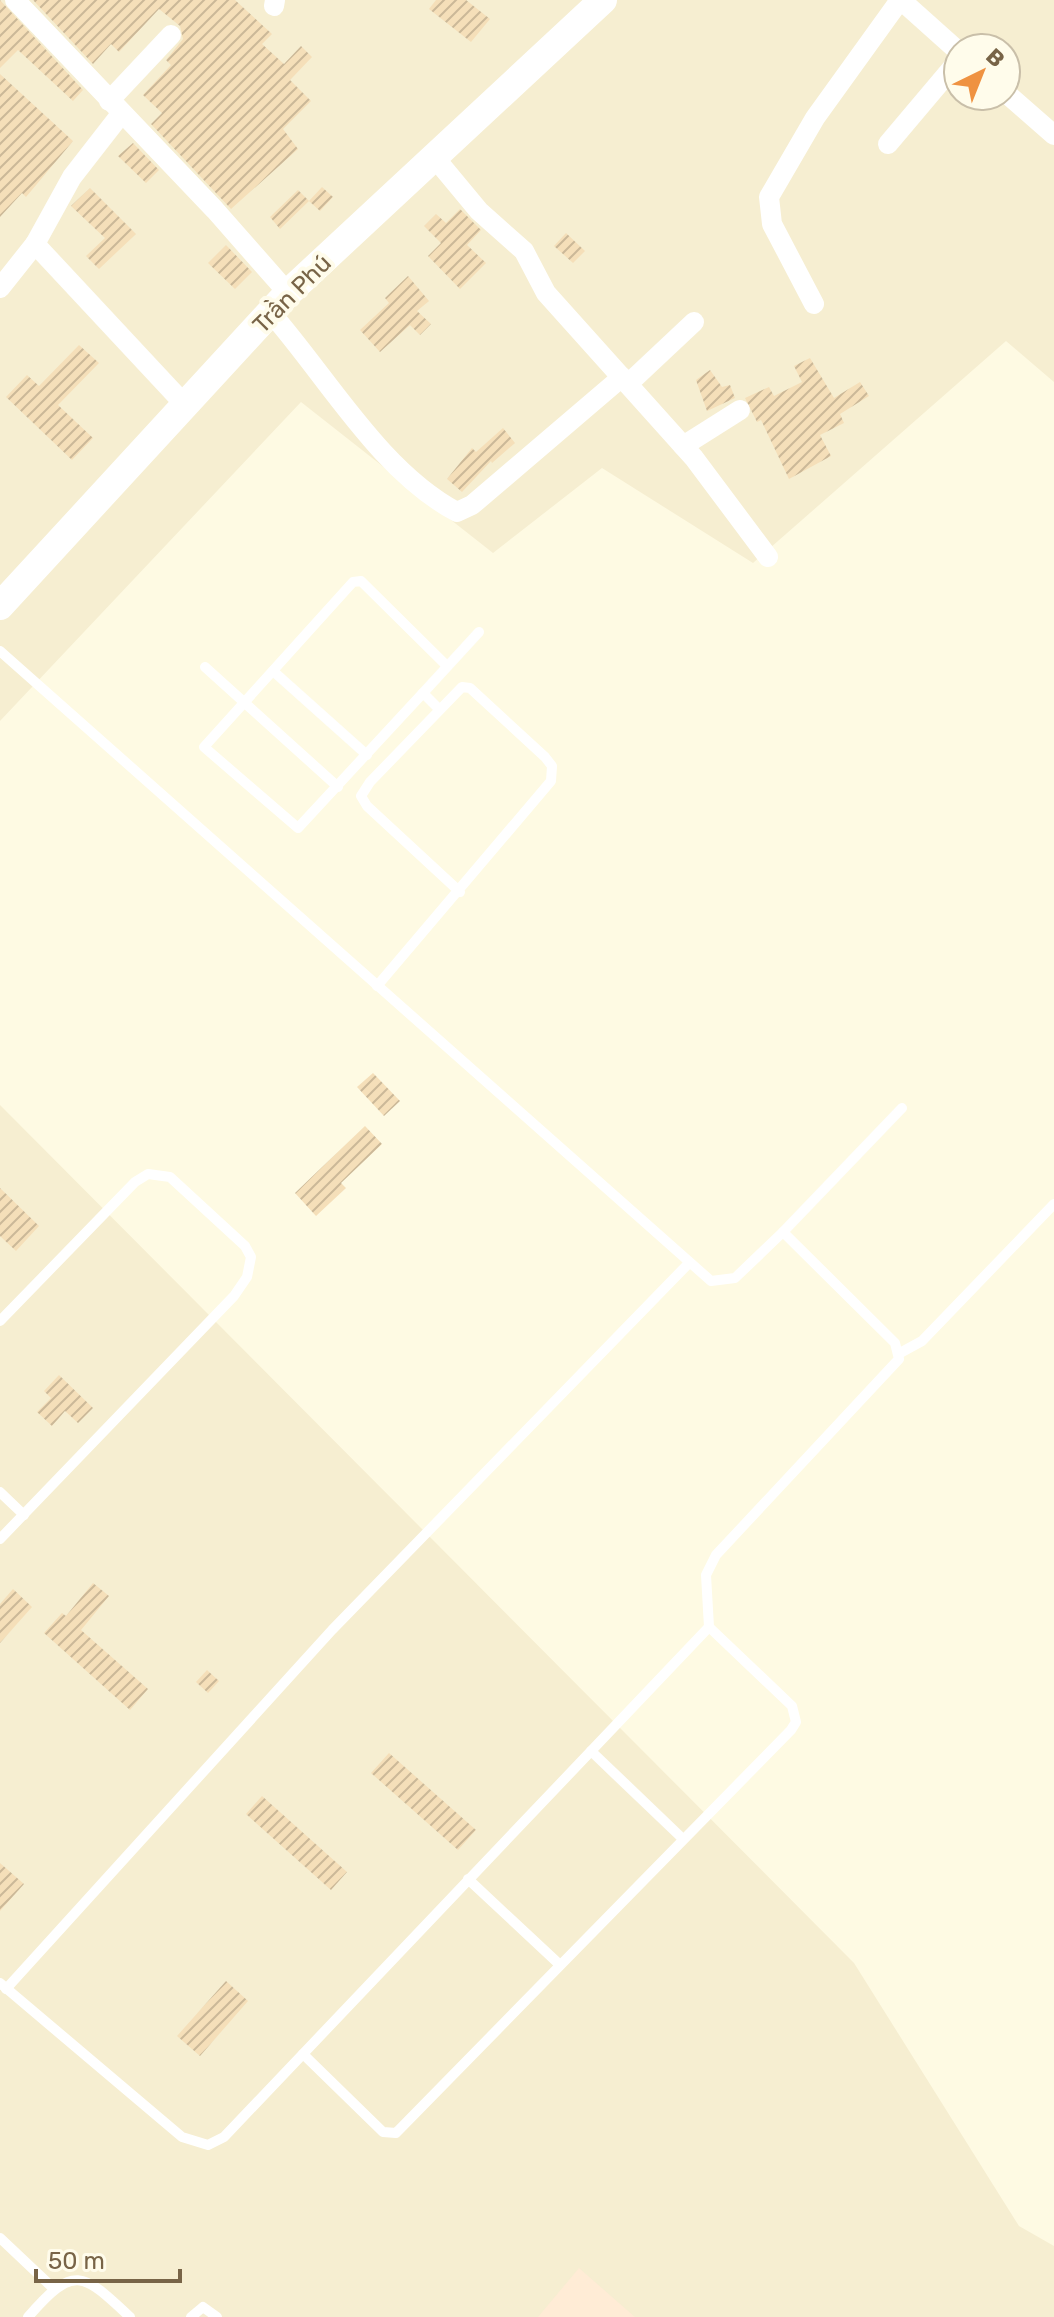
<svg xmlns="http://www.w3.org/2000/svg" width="1054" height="2317" font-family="Rubik,sans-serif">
<defs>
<pattern id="building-hatch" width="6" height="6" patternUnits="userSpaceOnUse" patternTransform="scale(2)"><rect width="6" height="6" fill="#f5dfb9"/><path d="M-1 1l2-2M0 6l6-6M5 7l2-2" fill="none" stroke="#cbb898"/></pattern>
</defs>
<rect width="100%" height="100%" fill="#fefae3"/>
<g fill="#f6eed1" fill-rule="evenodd">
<path d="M0 0H1054V382L1006 341 753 563 602 468 493 553 301 402 0 721ZM958 48H1006V96H958Z"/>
<path d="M0 1105 854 1963 1019 2226 1054 2246V2317H0Z"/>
</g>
<path fill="#ffecd6" d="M579 2268 635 2317H538Z"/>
<g fill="url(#building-hatch)">
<path d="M0 0 83 90 73 101 18 50 0 68Z"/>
<path d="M33 0H235L272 34 262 44 284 64 301 46 312 57 290 80 311 101 283 129 298 149 231 209 151 124 162 113 143 95 171 65 166 60 183 39 180 26 159 9 119 52 111 44 93 64Z"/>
<path d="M436 0H466L490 19 471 42 429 9Z"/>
<path d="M0 74 73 141 26 197 22 193 0 217Z"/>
<path d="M133 143 159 170 146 183 118 156Z"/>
<path d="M322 187 333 197 320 211 309 201Z"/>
<path d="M90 188 136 234 99 269 86 256 105 238 71 206Z"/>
<path d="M298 190 309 201 280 229 270 217Z"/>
<path d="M460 209 481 230 467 245 486 263 460 289 428 256 441 243 424 226 436 214 446 223Z"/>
<path d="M566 233 585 251 573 263 554 246Z"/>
<path d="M226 245 252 272 235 289 208 263Z"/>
<path d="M408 276 429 301 417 311 431 324 420 335 410 325 380 352 360 330 389 303 385 298Z"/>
<path d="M79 345 99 363 58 405 93 438 72 460 6 397 27 375 39 386Z"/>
<path d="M810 358 834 398 860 382 869 396 840 414 844 423 820 435 831 456 789 479 761 420 757 422 745 398 769 387 774 396 802 382 794 366Z"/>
<path d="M710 370 722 387 730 385 735 398 707 411 696 380Z"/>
<path d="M503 428 515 443 492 463 491 461 462 492 447 479 472 448 476 452Z"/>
<path d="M373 1073 400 1101 384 1116 357 1087Z"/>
<path d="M365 1126 382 1144 341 1183 346 1188 316 1216 295 1193Z"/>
<path d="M0 1188 39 1226 16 1251 0 1236Z"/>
<path d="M59 1375 93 1408 78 1423 65 1411 52 1426 37 1412 51 1398 44 1391Z"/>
<path d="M93 1583 109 1596 81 1630 148 1689 130 1710 44 1633 62 1613 66 1616Z"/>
<path d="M13 1589 32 1607 0 1643V1604Z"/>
<path d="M207 1670 219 1681 208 1693 196 1682Z"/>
<path d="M389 1753 476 1830 458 1850 371 1773Z"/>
<path d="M262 1796 347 1872 331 1890 246 1814Z"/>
<path d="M0 1863 24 1884 0 1911Z"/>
<path d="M226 1981 248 2001 200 2056 177 2036Z"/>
</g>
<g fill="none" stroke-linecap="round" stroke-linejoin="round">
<g stroke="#fff" stroke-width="10">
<path d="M0 651 711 1281 735 1278 783 1232 895 1343 899 1359 716 1555 706 1575 709 1627 792 1706 796 1722 791 1730 396 2133 383 2132 303 2054"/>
<path d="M205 667 338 787"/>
<path d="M273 671 367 755"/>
<path d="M423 693 298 828 204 747 353 582 361 581 447 666"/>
<path d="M439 709 423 693 479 632"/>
<path d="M377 986 551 781 552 766 545 757 470 688 462 687 370 782 361 796 367 806 460 892"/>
<path d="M783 1232 902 1108"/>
<path d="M0 1321 135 1182 148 1174 170 1177 245 1246 251 1257 247 1277 234 1296 0 1539"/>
<path d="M900 1353 922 1341 1054 1204"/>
<path d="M0 1492 24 1515"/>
<path d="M591 1751 683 1839"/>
<path d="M468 1879 559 1964"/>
<path d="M0 1983 182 2137 208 2145 224 2137 709 1627"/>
<path d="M6 1989 332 1630 689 1263"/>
<path d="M0 2238 53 2288"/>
<path d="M28 2317C74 2264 82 2272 130 2317"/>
<path d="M191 2317 203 2307 217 2317"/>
</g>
<g stroke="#fff" stroke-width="20">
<path d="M15 0 215 210 288 293"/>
<path d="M901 0 958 51"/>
<path d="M274 6 275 0"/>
<path d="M1006 93 1054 135"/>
<path d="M109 101 171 35"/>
<path d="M121 114 72 177 35 244 187 407"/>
<path d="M888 144 958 61"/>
<path d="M435 158 479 211 524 251 546 293 694 458 768 557"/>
<path d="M0 288 35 244"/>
<path d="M814 304 772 224 769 197 815 118 900 0"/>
<path d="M271 313C328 378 380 471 457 512L472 505 622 377"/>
<path d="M628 384 694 322"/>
<path d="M683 446 740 410"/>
</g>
<path stroke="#fff" stroke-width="28" d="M0 606 288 293 603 0"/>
</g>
<g text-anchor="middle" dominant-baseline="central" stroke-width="8" stroke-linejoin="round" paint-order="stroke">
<g font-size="24" fill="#786447" stroke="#fffceb">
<text transform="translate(292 294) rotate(-45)">Trần Phú</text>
</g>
</g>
<g transform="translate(982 72) rotate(43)"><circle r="38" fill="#fffceb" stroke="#c9bfa9" stroke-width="2"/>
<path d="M0-6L14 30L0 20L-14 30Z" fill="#ef9241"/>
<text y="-12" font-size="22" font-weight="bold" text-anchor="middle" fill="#786447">B</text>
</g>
<path d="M36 2269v12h144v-12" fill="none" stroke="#786447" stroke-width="4"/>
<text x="48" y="2269" font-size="24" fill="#786447" stroke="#fffceb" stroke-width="6" paint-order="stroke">50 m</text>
</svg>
